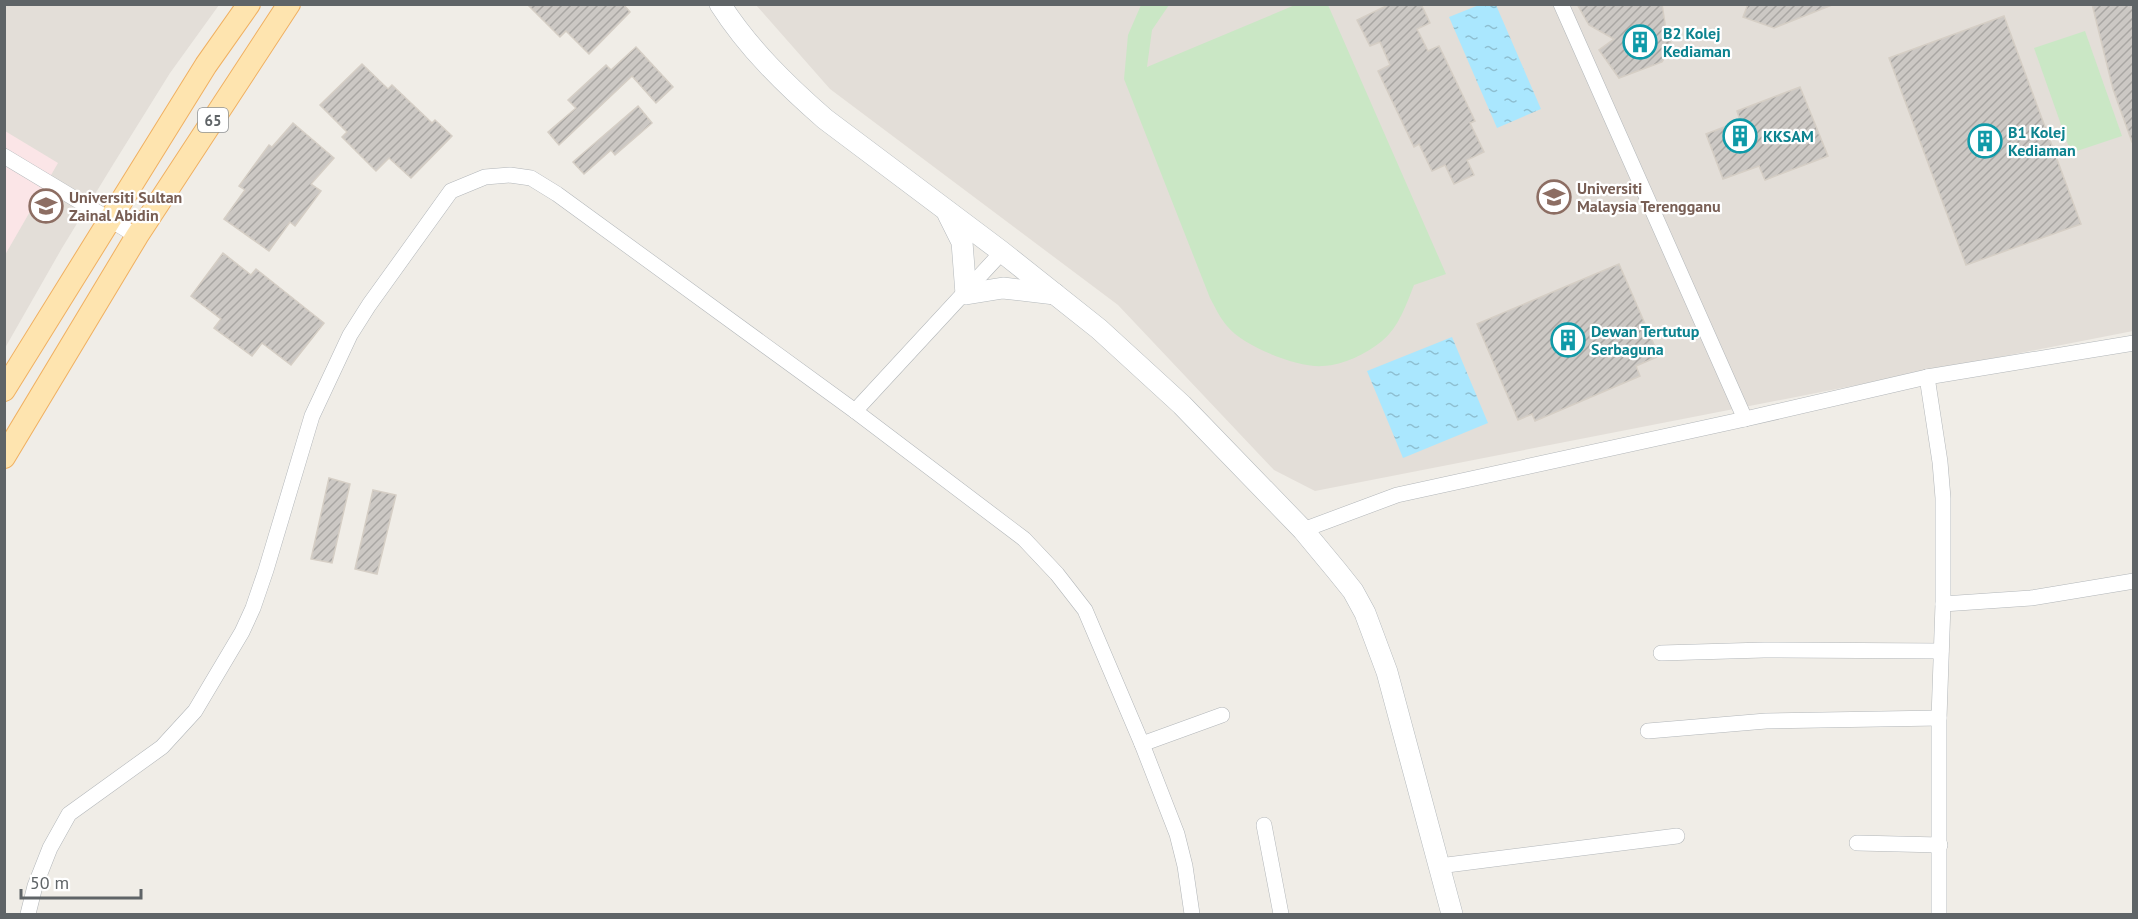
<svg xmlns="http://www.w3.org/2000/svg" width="2138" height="919" font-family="'PT Sans',sans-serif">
<defs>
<pattern id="water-ripples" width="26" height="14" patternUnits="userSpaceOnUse" patternTransform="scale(1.5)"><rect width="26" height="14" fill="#aae7fe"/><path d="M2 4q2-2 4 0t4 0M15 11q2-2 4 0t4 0" fill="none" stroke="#8ebfd1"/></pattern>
<pattern id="building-hatch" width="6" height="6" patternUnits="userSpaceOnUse" patternTransform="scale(1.5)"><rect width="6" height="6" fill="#ccc8c4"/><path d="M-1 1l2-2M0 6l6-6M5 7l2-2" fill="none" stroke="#a9a6a3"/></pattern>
</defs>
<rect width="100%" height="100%" fill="#f0ede7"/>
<g fill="#e3ded8">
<path d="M5 5H219L170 73 114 163 62 248 5 348Z"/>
<path d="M756 5H2133V331L1315 491 1274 470 1118 305 830 89Z"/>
</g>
<path fill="#fbe5e7" d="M5 131 58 163 5 255Z"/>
<g fill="#cae7c5">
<path d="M1141 5H1169L1152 30 1147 67 1295 5H1328L1446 274 1414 285C1406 305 1399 327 1382 341 1366 354 1344 365 1323 366 1297 368 1243 346 1227 326 1220 318 1215 307 1210 298L1124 79 1128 35Z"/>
<path d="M2085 31 2122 136 2071 153 2034 48Z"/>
</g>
<g fill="url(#water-ripples)">
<path d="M1479 5H1496L1541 109 1497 128 1449 17Z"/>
<path d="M1452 337 1488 423 1403 458 1367 371Z"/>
</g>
<g fill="url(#building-hatch)" stroke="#d5cec5" stroke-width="1.5">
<path d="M527 4H623L630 12 589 54 566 31 560 37Z"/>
<path d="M1390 4H1421L1430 23 1417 29 1428 51 1439 46 1475 121 1470 123 1484 152 1467 160 1474 175 1454 184 1445 165 1432 171 1419 144 1414 147 1378 71 1390 65 1380 42 1370 46 1357 20Z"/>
<path d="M1577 4H1662L1666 30 1672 46 1662 62 1619 78 1599 50 1614 39 1589 25Z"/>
<path d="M1748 4H1832V5L1774 28 1743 17Z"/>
<path d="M2092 4H2133V142H2132L2113 89Z"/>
<path d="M2004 16 2081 224 1966 265 1889 58Z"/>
<path d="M636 47 673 87 656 103 632 76 559 145 548 132 576 108 568 100 606 65 611 70Z"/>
<path d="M362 64 388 89 392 85 432 123 435 120 452 136 411 178 389 158 376 171 342 137 347 132 320 105Z"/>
<path d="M1800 87 1828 156 1765 180 1759 166 1723 179 1706 134 1740 121 1737 111Z"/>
<path d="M638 106 652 123 615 155 611 150 584 174 573 162Z"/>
<path d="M293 123 334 158 311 184 321 191 295 226 290 222 269 251 224 219 245 190 239 186 269 145 272 147Z"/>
<path d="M223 253 251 275 256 269 324 323 291 365 262 343 252 356 214 328 221 319 191 296Z"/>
<path d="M1619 264 1659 356 1636 366 1640 376 1535 421 1532 414 1518 420 1477 324Z"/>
<path d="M329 478 350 484 332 563 311 559Z"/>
<path d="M373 490 396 495 377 574 355 569Z"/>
</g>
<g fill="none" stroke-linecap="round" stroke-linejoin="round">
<defs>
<g id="street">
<path d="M1561 4 1745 419"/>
<path d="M4 156 137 236"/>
<path d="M1927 377 1940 462 1943 498V604L1939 718V914"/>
<path d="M855 411 1002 252"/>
<path d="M1303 530 1397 495 1745 419 1927 377 2134 343"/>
<path d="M1943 604 2031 598 2134 581"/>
<path d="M1661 653 1764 650 1941 651"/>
<path d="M1648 731 1766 721 1939 718"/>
<path d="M1142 744 1222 715"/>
<path d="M1264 825 1281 914"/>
<path d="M1857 843 1940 845"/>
<path d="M1439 866 1677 836"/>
<path d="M28 914 35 886 50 848 69 814 162 747 195 711 242 632 253 608 266 570 312 416 350 335 369 305 451 191 485 177 510 175 531 178 557 194 855 411 1024 539 1057 574 1085 610 1142 744 1177 834 1185 866 1192 914"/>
</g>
<g id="secondary">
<path d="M720 4C748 48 786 85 825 119L1002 252 1099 329 1182 405 1303 530 1337 571 1353 591 1365 613 1387 672 1452 914"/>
<path d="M948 214 962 242 966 294 1003 288 1055 294"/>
</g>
<g id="primary">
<path d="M4 390 206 65 249 4"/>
<path d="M4 457 137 236 289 4"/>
</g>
</defs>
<use href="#street" stroke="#b2b6b9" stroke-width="16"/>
<use href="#secondary" stroke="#b3b8bb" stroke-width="22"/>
<use href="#primary" stroke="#f0b061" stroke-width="24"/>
<use href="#street" stroke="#fff" stroke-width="15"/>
<use href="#secondary" stroke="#fff" stroke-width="21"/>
<use href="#primary" stroke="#fee4af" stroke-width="22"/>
</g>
<defs>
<symbol id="building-ring" viewBox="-11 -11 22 22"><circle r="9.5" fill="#fff" stroke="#0f9aa8" stroke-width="1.5"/><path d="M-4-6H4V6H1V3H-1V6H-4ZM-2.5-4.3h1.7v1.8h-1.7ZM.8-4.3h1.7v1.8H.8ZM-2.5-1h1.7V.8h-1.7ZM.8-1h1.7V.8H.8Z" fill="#0f9aa8"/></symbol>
<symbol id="university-ring" viewBox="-11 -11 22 22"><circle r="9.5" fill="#fff" stroke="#8d6e63" stroke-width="1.5"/><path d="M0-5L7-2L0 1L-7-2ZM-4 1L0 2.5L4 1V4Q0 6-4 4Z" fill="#8d6e63"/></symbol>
</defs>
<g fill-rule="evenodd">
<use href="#building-ring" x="1621" y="23" width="38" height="38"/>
<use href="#building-ring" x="1721" y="117" width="38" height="38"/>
<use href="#building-ring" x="1966" y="122" width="38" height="38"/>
<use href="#university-ring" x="1535" y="178" width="38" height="38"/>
<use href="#university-ring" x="27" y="187" width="38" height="38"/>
<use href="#building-ring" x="1549" y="321" width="38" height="38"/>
</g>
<g text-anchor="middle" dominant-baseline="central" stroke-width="4.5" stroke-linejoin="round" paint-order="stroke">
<rect fill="#fff" stroke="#8f9295" stroke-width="1.5" x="198" y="108" width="30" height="24" rx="4.5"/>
<g font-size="15" font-weight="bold" fill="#5f6467">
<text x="213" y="120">65</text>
</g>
<g font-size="16" font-weight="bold" fill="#0d838f" stroke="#fff" text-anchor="start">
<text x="1663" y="33">B2 Kolej<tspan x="1663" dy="18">Kediaman</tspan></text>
<text x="2008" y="132">B1 Kolej<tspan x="2008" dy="18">Kediaman</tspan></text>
<text x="1763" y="136">KKSAM</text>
<text x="1591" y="331">Dewan Tertutup<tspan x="1591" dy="18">Serbaguna</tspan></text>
</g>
<g font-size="16" font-weight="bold" fill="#785e54" stroke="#fff" text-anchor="start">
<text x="1577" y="188">Universiti<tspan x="1577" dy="18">Malaysia Terengganu</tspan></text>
<text x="69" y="197">Universiti Sultan<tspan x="69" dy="18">Zainal Abidin</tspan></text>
</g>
</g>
<rect width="2138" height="919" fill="none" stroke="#5f6467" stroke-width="12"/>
<path d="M21 889v9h120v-9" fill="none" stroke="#5f6467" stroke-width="3"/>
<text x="30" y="889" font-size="18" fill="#5f6467" stroke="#ffffff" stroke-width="4.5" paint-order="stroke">50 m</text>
</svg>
